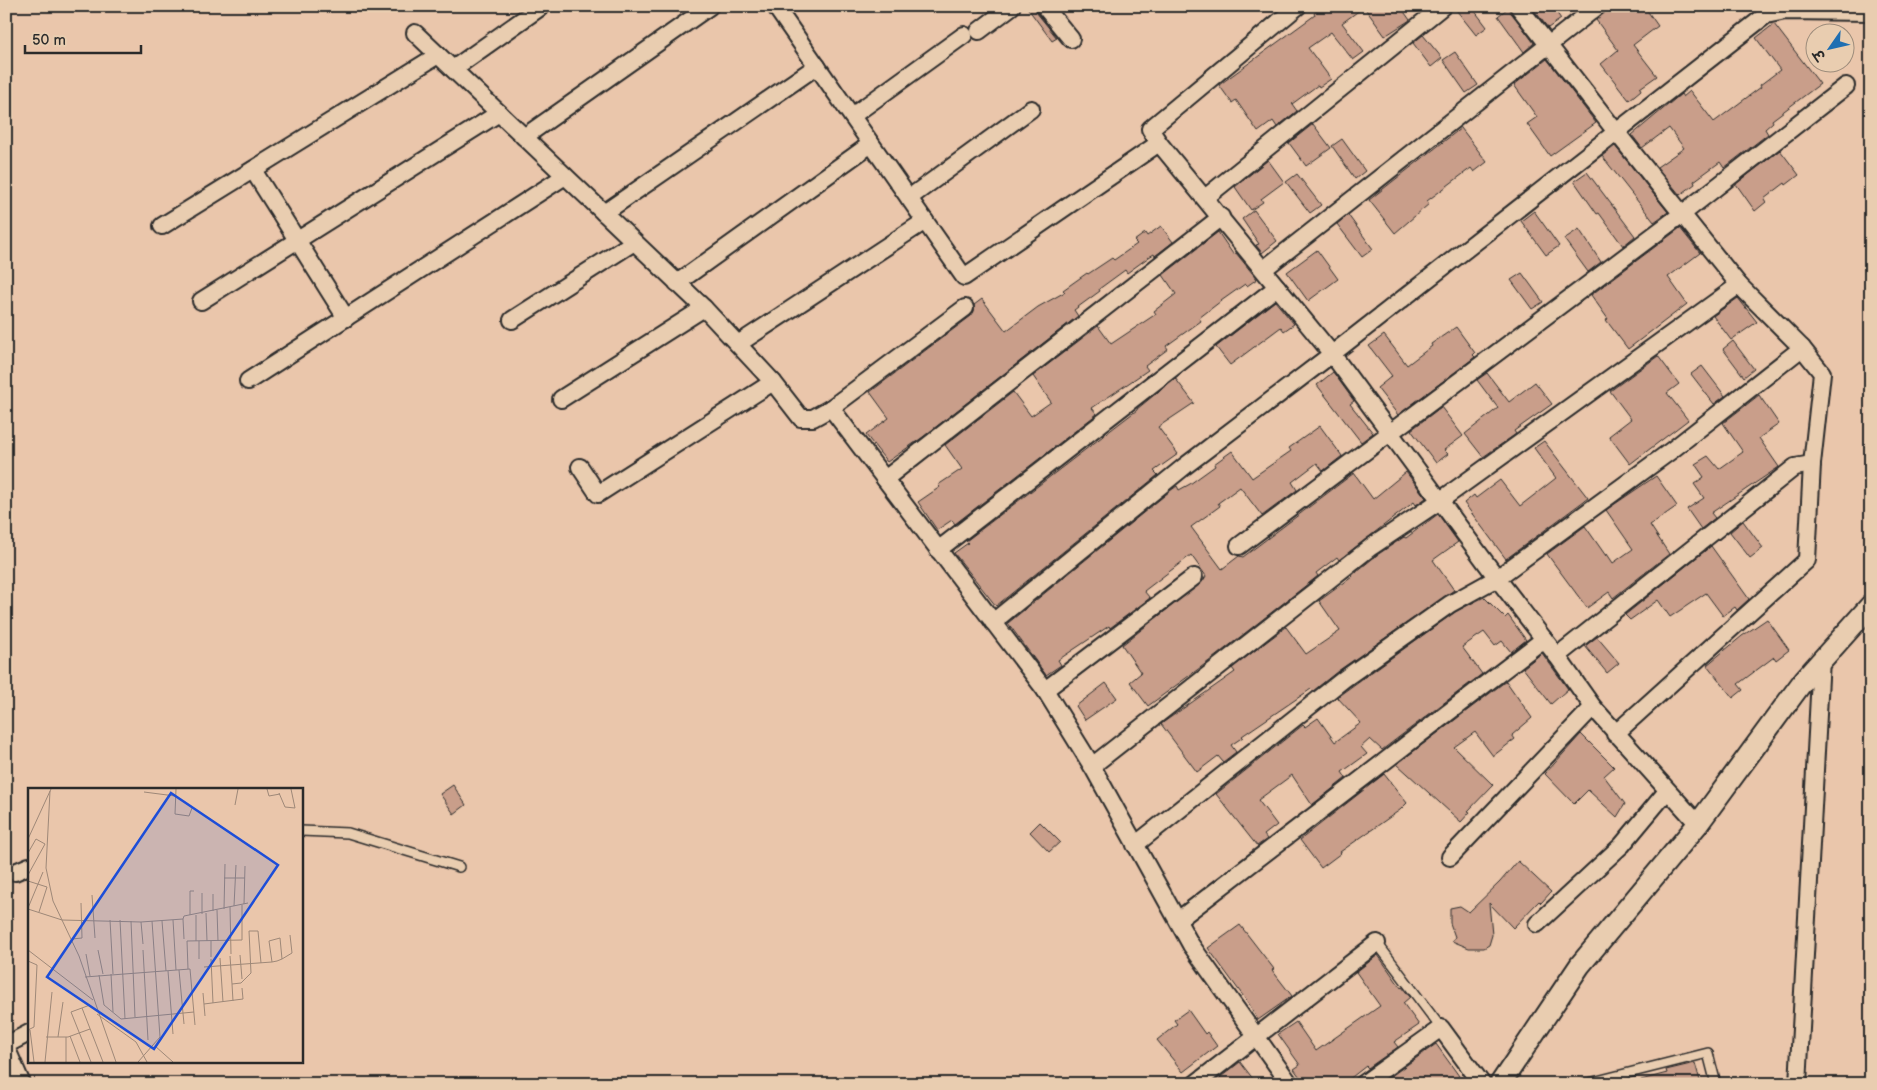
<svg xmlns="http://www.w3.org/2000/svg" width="1877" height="1090" font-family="'Balsamiq Sans','Playpen Sans Deva',sans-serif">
<rect width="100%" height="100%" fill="#eac6ab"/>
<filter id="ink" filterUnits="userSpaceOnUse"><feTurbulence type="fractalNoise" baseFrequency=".02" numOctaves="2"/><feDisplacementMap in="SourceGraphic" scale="10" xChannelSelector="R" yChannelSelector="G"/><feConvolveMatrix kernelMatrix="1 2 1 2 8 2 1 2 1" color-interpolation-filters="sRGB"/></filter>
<g filter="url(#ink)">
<g fill="#c99e8a" stroke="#2b2b2b">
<path d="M1026 6H1034L1036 12 1057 38 1052 41Z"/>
<path d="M1324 6H1400L1410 20 1385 36 1364 7 1342 23 1364 52 1353 60 1331 32 1308 48 1331 79 1319 87 1318 85 1292 104 1297 111 1277 127 1273 121 1258 132 1236 100 1232 103 1219 85 1315 15 1314 13Z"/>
<path d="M1453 6H1471L1487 27 1476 35Z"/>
<path d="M1531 6H1552L1561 19 1548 28Z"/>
<path d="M1611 6H1644L1658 26 1633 45 1657 76 1640 88 1641 90 1629 100 1601 64 1618 50 1596 20Z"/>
<path d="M1508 8 1534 43 1524 52 1498 16Z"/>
<path d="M1774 24 1820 84 1772 120 1773 122 1765 129 1768 134 1724 168 1720 162 1694 181 1695 184 1680 195 1657 167 1684 148 1669 128 1642 148 1632 135 1681 94 1683 97 1690 91 1714 122 1761 87 1760 85 1780 70 1756 38Z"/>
<path d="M1423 35 1442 58 1431 67 1413 43Z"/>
<path d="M1455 52 1478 85 1466 93 1443 60Z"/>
<path d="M1547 59 1596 123 1550 156 1527 124 1537 117 1514 85Z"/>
<path d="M1313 124 1331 148 1306 166 1289 143Z"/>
<path d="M1461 128 1487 162 1474 172 1471 168 1427 201 1429 204 1395 233 1369 200Z"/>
<path d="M1342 139 1365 171 1355 179 1332 146Z"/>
<path d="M1615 146 1668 212 1654 222 1602 156Z"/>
<path d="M1780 150 1799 175 1786 185 1785 183 1764 199 1766 202 1755 211 1736 184Z"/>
<path d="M1268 160 1284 182 1261 199 1263 202 1251 210 1235 187Z"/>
<path d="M1587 172 1635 236 1623 246 1599 213 1597 214 1574 181Z"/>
<path d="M1297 174 1321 205 1310 213 1286 182Z"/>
<path d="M1254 210 1277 241 1262 253 1256 245 1259 244 1242 219Z"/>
<path d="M1534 211 1559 246 1546 255 1521 221Z"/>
<path d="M1348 215 1373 249 1362 257 1337 224Z"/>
<path d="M1161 226 1173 242 1155 256 1154 254 1149 257 1127 273 1125 270 1099 289 1100 291 1074 310 1078 316 923 437 887 462 866 435 889 418 870 392 971 316 974 311V305L982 299 1006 331 1038 307 1065 292 1063 290 1087 273 1088 274 1112 258 1114 260 1137 244 1134 241 1145 233 1147 236Z"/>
<path d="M1680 228 1700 253 1668 277 1687 304 1628 349 1606 320 1608 319 1591 295Z"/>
<path d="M1579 229 1601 262 1588 272 1564 239Z"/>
<path d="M1218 232 1233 254 1236 253 1257 279 1247 286 1245 284 1221 301 1199 318 1201 321 1166 346 1168 349 1145 366 1148 370 1092 408 1097 414 955 524 952 520 937 530 918 502 940 487 938 485 962 469 945 445 1013 392 1031 416 1051 402 1033 376 1098 326 1111 344 1156 314 1154 311 1176 294 1163 275Z"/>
<path d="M1317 250 1338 279 1308 301 1287 272Z"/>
<path d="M1522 273 1543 302 1532 309 1511 280Z"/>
<path d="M1738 298 1757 322 1731 340 1713 316Z"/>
<path d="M1275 301 1294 324 1284 331 1281 327 1230 365 1216 347Z"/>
<path d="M1456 327 1475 353 1473 355 1475 357 1398 415 1377 388 1392 376 1369 346 1384 335 1407 365 1432 346 1431 344Z"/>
<path d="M1733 341 1754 369 1744 377 1723 349Z"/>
<path d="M1658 356 1679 384 1667 393 1688 420 1630 464 1609 436 1631 419 1610 391Z"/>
<path d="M1702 366 1725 396 1714 404 1691 374Z"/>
<path d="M1333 372 1354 401 1350 404 1373 433 1361 442 1317 385Z"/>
<path d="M1487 373 1509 402 1535 382 1552 404 1514 431 1516 434 1483 457 1465 434 1498 408 1477 380Z"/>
<path d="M1175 378 1194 403 1158 427 1178 454 1154 471 1158 475 996 606 954 553 968 543 966 541 1137 410V409Z"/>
<path d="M1759 395 1779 424 1759 438 1779 467 1711 513 1715 518 1701 529 1687 509 1704 498 1694 484 1704 477 1695 464 1708 456 1719 469 1743 452 1723 423Z"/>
<path d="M1441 407 1463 436 1444 450 1448 454 1436 463 1411 430Z"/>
<path d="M1320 426 1342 456 1323 471 1317 463 1292 482 1297 490 1262 516 1240 487 1218 503 1220 506 1191 527 1222 569 1239 556 1243 557 1354 473 1373 499 1406 472 1426 498 1416 505 1414 502 1339 560 1337 557 1316 573 1318 576 1212 659 1148 706 1130 682 1141 673 1122 645 1203 581 1206 576 1191 555 1144 591 1150 598 1110 628 1109 626 1058 660 1061 665 1046 675 1008 623 1170 491 1177 486 1179 490 1190 484 1215 466 1214 464 1232 451 1252 478 1291 451 1289 448Z"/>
<path d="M1544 441 1588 498 1506 559 1464 503 1474 495 1476 498 1500 480 1520 506 1542 489 1556 478 1534 448Z"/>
<path d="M1656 476 1677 506 1650 525 1669 554 1613 598 1609 592 1587 608 1547 554 1585 526 1606 556 1607 554 1613 563 1633 549 1606 510Z"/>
<path d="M1438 514 1458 542 1433 560 1454 590 1338 671 1313 691 1311 689 1242 736 1243 737 1231 745 1236 752 1223 762 1218 756 1197 772 1161 724 1235 672 1232 668 1286 627 1306 654 1340 631 1319 601 1352 577 1351 576 1377 555 1404 537 1406 538Z"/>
<path d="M1743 521 1763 548 1750 558 1730 532Z"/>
<path d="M1711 546 1749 599 1737 610 1735 607 1723 616 1706 593 1670 617 1658 600 1630 620 1625 615Z"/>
<path d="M1484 597 1505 618 1508 615 1526 640 1511 652 1502 641 1495 646 1484 632 1462 647 1482 674 1382 750 1370 739 1361 747 1367 754 1342 772 1346 778 1312 805 1292 775 1258 800 1277 825 1264 835 1267 839 1257 846 1216 794 1303 725 1305 727 1318 718 1335 742 1361 723 1337 697 1455 612Z"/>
<path d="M1767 619 1789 650 1776 660 1774 657 1738 684 1743 690 1733 698 1707 665 1742 636Z"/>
<path d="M1597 637 1619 663 1607 673 1585 646Z"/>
<path d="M1542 653 1568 689 1551 704 1523 668Z"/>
<path d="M1506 681 1532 718 1512 735 1515 739 1493 756 1475 732 1454 747 1493 785 1468 811 1470 812 1461 822 1397 764Z"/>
<path d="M1106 683 1117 698 1085 720 1076 706Z"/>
<path d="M1581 734 1614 767 1604 776 1625 804 1617 817 1588 790 1574 804 1545 774Z"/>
<path d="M1384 774 1407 803 1400 810 1340 852 1341 853 1321 868 1300 840Z"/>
<path d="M453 785 466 805 454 814 440 794Z"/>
<path d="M1040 822 1060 842 1049 852 1030 832Z"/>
<path d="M1518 861 1551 892 1541 903 1539 901 1513 928 1489 903 1492 935 1489 945 1484 948H1469L1452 941 1455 937 1450 923V908L1460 906 1469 912 1500 882Z"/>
<path d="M1240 925 1274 969 1272 970 1292 996 1258 1020 1249 1004 1208 948Z"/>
<path d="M1378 955 1401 988 1402 987 1410 997 1403 1003 1419 1025 1394 1042 1398 1047 1368 1068 1366 1066 1343 1084H1305L1294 1069 1300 1065 1278 1034 1296 1022 1316 1051 1380 1006 1356 972Z"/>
<path d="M1188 1010 1205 1034 1207 1032 1217 1046 1183 1072 1157 1040 1177 1024 1174 1020Z"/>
<path d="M1436 1044 1459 1076 1448 1084H1380Z"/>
<path d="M1240 1062 1257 1084H1212Z"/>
<path d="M1695 1063 1701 1084H1641V1080L1667 1073 1666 1070Z"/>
</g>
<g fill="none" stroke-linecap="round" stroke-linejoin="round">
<defs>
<g id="service">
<path d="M301 831 348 833 459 867"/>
<path d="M1377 943 1441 1028"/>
<path d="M1585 1084 1708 1053 1716 1084"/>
</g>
<g id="minor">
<path d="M775 6 964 277 1159 143"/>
<path d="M1044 6 1071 39"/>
<path d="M1298 6 1150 129 1159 143 1332 354 1497 578 1557 656 1593 707 1698 824"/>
<path d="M1518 6 1617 133 1739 285 1802 348 1822 373 1812 464 1807 560 1615 734"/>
<path d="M979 31 1012 6"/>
<path d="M415 33 704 308 773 382 801 418H813L831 408 965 308"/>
<path d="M453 69 542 6"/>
<path d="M852 116 964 35"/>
<path d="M524 137 710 6"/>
<path d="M253 170 346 318"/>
<path d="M909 198 1031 109"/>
<path d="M1205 198 1443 6"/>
<path d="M604 213 817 66"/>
<path d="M162 226 438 55"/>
<path d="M1264 269 1598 6"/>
<path d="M677 283 871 144"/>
<path d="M201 301 499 113"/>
<path d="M512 320 634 242"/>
<path d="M738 344 925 221"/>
<path d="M248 381 565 176"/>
<path d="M561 399 704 308"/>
<path d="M831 408 1045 690 1092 766 1191 945 1290 1084"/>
<path d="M580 467 598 494 773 382"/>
<path d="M885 479 1221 217"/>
<path d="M1239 546 1682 214 1846 86"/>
<path d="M938 550 1277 287"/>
<path d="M993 622 1185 466 1332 354 1766 15 1785 11 1871 12"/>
<path d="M1557 656 1795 467 1812 464"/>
<path d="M1045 690 1194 577"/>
<path d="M1092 766 1371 547 1441 500 1739 285"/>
<path d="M1135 845 1344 679 1450 604 1497 578 1672 450 1802 348"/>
<path d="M1450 857 1593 707"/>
<path d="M15 872 29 866"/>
<path d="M1178 920 1544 639"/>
<path d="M1537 924 1622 845 1667 791"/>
<path d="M6 1045 29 1033"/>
<path d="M6 1047 22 1084"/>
<path d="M1195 1084 1377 943"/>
<path d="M1363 1084 1441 1028 1482 1084"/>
<path d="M1798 1084 1821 659"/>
</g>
<path id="tertiary" d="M1500 1084 1580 965 1698 824 1804 680 1871 605"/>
</defs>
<use href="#service" stroke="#2b2b2b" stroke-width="12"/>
<use href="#minor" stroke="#2b2b2b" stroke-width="20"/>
<use href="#tertiary" stroke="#2b2b2b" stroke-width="24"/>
<use href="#service" stroke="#e9cdb0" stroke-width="9"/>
<use href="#minor" stroke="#e9cdb0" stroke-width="16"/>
<use href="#tertiary" stroke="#e9cdb0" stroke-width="20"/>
</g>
</g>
<g transform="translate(28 788)">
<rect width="275" height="275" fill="#eac6ab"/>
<path fill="none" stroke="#9e8878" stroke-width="1" d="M148 1 147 26 161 28 164 20M239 1 241 8 252 6M22 3 18 80 25 113 51 168 88 274M116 4 147 8M251 5 257 19 267 20 263 1M207 17 210 1M0 51 23 1M0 65 8 51 17 56 0 87M196 90H217M0 93 19 99 11 124M64 107 67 150M216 116 217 78M206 118 208 77M202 119 203 166M0 120 15 84M0 121 34 132 113 134 155 131 156 128 220 115M196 121 197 76M189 122 190 153M185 123V106M178 125 179 153M174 126V105M162 127V103H166M155 131 156 151M82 132 85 186M92 132 97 231M145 132 148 182M103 133 107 229M134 133 138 183M113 134 115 156M44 151 54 150 53 115M168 153V127M171 153V171M183 153V169M0 162 65 212M70 162 75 186M115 162 120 252M58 166 62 188M212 167 214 191M202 168 204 196M192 170 195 214M183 171 185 215M254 171 264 165 262 147M0 173 9 177 6 239 0 242M176 179 244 174 249 173 254 171 252 150 241 153 244 174M160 181 159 153 214 152V117M151 182 156 236M140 183 145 246M83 186 85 224M71 187 76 217 93 231 166 224M57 189 162 181 167 237M175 205 177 228M205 213 204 196 213 195 223 185 221 143H230L233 175M176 216 215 211 214 200M62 217 43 224 63 274M54 220 75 274M69 226 108 254 119 274M2 242 6 274M42 248 52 274M18 249H40L62 241M30 249 35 214M38 249V274M127 258 145 274M17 274 24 204M110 274 132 249 124 133"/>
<path fill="#1d4ed8" fill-opacity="0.15" stroke="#1d4ed8" stroke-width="2.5" d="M143 5 250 77 126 261 19 189Z"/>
<rect width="275" height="275" fill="none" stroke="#2b2b2b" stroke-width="2.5"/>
</g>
<rect width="1877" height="1090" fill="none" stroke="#e9cdb0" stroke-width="25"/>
<rect x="12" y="12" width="1852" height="1065" fill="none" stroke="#2b2b2b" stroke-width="2" filter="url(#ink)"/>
<g transform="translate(1830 48) rotate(236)"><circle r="24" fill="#e9cdb0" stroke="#9d8c7b"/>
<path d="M0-4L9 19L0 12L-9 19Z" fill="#1f6fb2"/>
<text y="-8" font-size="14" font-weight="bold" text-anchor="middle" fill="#2b2b2b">उ</text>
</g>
<path d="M25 45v8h116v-8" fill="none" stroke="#2b2b2b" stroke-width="2.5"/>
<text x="32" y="45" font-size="15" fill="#2b2b2b" stroke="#e9cdb0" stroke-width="4" paint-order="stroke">50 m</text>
</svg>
